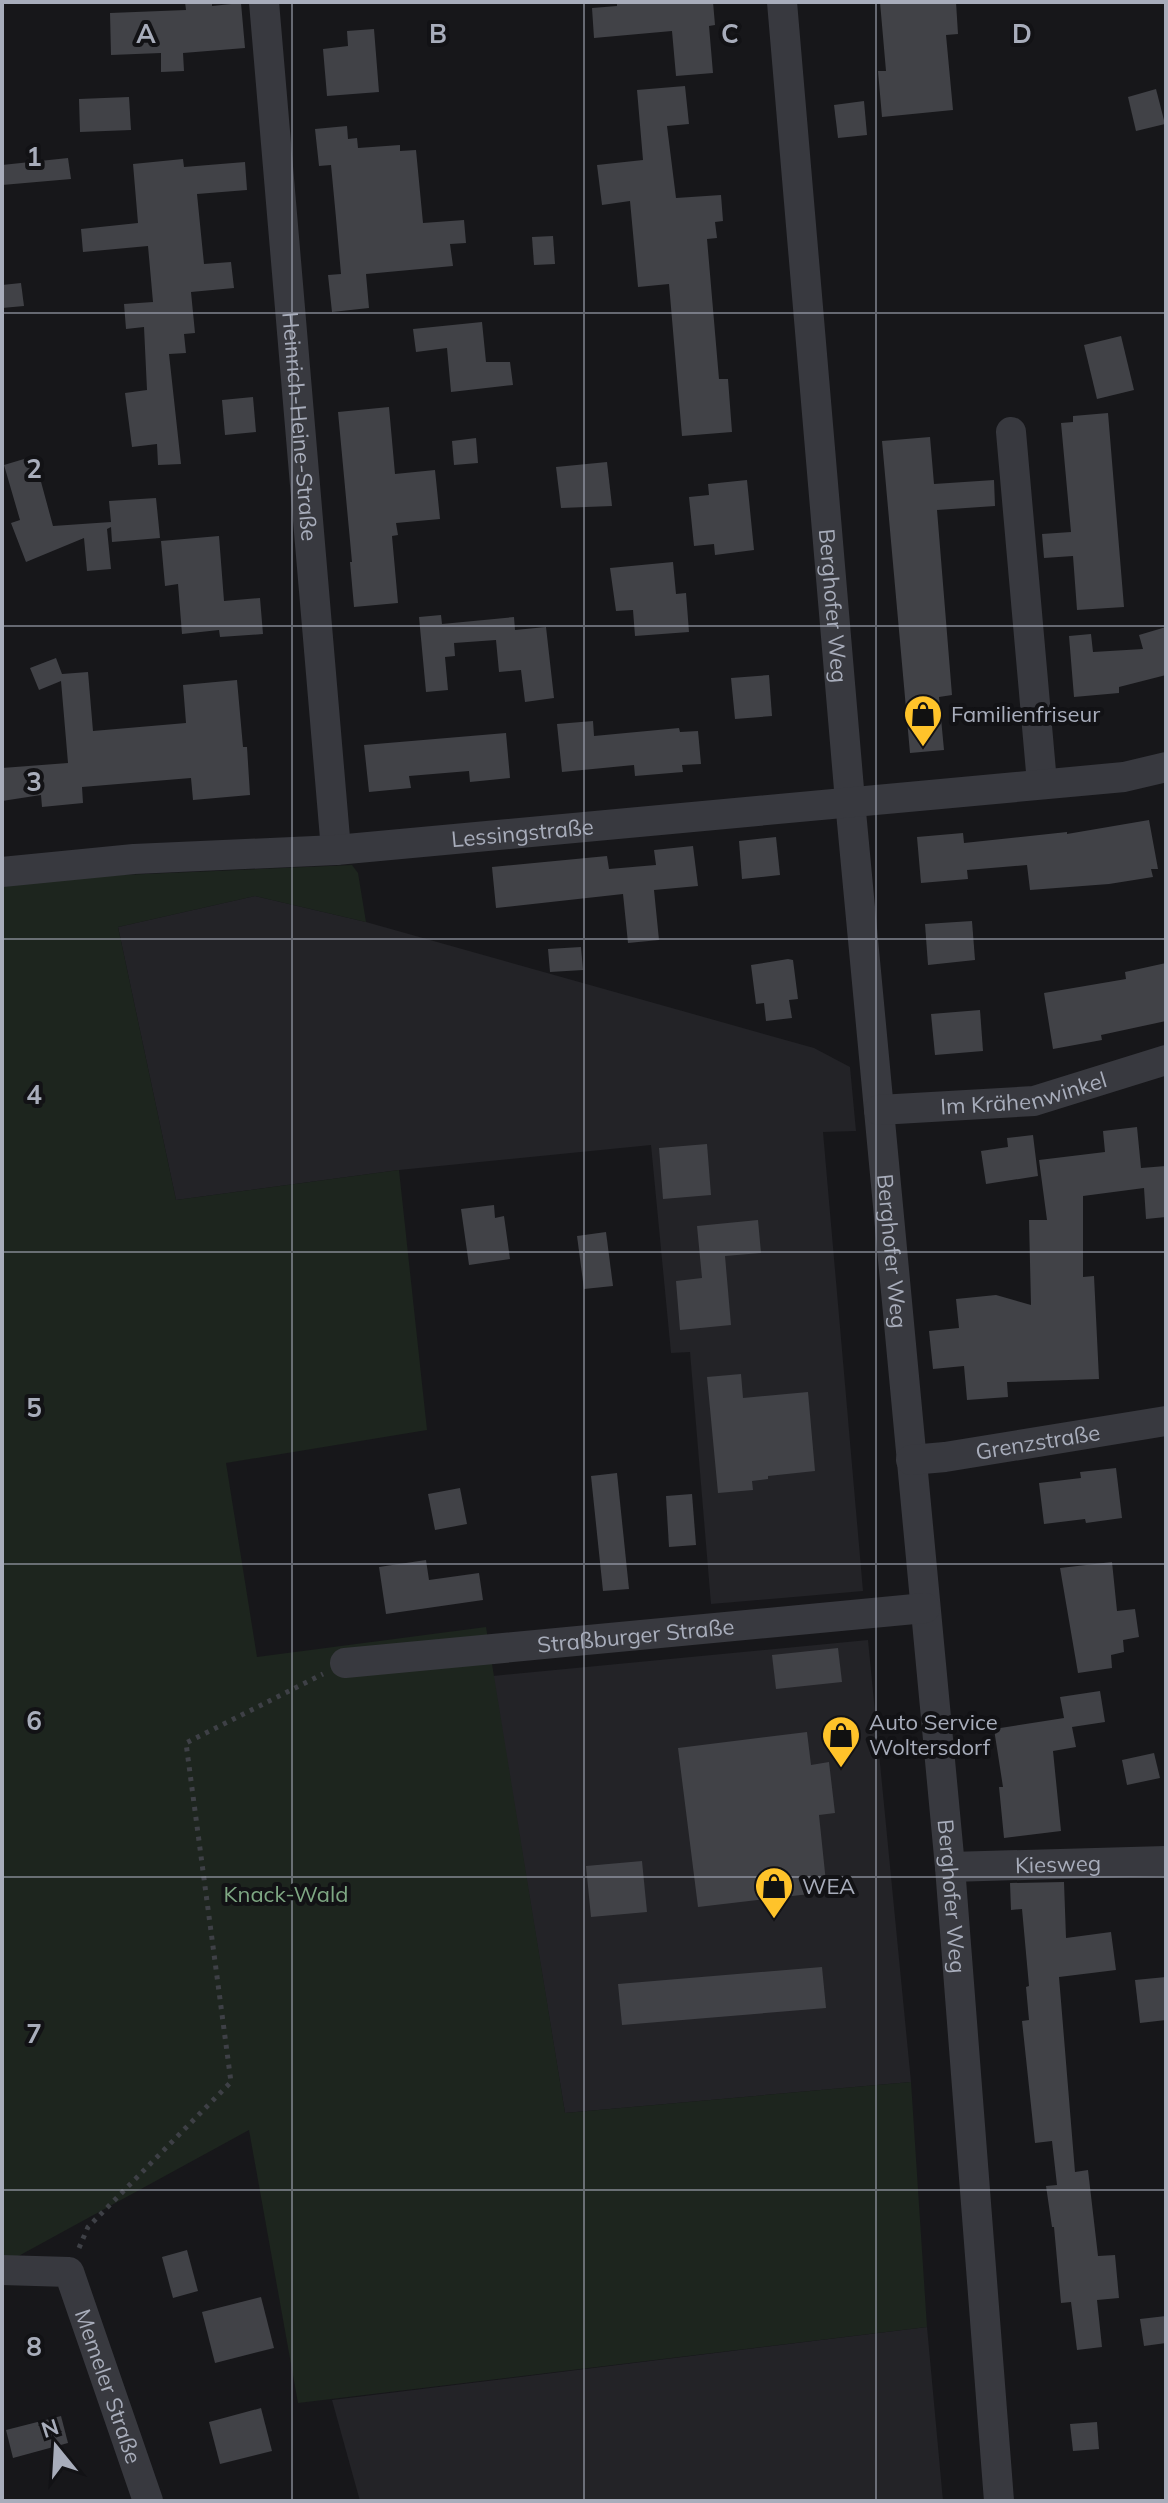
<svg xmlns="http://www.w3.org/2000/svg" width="1168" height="2503" font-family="Mulish,sans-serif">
<rect width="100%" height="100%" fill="#17171a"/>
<g fill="#232327">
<path d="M255 896 366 922 814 1048 850 1067 856 1131 823 1132 863 1591 711 1604 690 1352 671 1353 651 1145 399 1170 176 1200 118 927Z"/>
<path d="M868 1640 911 2082 565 2113 493 1676Z"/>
<path d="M927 2327 943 2501H360L332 2400Z"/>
</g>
<path fill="#1d251e" d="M352 865 358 873 366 922 255 896 118 927 176 1200 399 1170 427 1430 226 1463 257 1657 486 1627 565 2113 911 2082 927 2327 298 2403 249 2130 2 2265V887L52 878Z"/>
<g fill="#414247">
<path d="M185 2H212V6L241 3 245 48 183 53 184 71 161 72V53L111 55 110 13 186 10Z"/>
<path d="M617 2H713L715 25 709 26 713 73 676 76 672 31 594 38 592 8 617 6Z"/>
<path d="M880 2H956L958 34 946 35 953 110 882 117 878 71H886Z"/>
<path d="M374 29 379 92 327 96 323 49 348 46 347 31Z"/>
<path d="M685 86 689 124 667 126 676 198 721 195 723 221 715 222 717 238 707 239 719 379H728L732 432 682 436 669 284 638 287 630 201 602 205 597 165 643 160 637 90Z"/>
<path d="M1156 89 1165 124 1136 131 1128 97Z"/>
<path d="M129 97 131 130 80 132 79 99Z"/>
<path d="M864 101 867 135 838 138 834 105Z"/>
<path d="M347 126 348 139 357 138 358 148 400 145V151L416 150 423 223 464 220 466 243 450 244 453 266 366 274 369 308 332 312 328 275 341 274 336 218 331 165 319 166 315 129Z"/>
<path d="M68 158 71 179 2 185V165Z"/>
<path d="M183 159 184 167 245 162 247 190 197 194 204 264 231 262 234 288 191 292 195 333 184 334 186 353 169 354 181 464 158 465 157 444 132 447 125 393 147 390 144 327 126 329 124 304 153 302 148 246 83 252 81 229 138 223 133 164Z"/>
<path d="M553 236 555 264 534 265 532 237Z"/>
<path d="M21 283 24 306 2 308V285Z"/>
<path d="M482 322 486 362H510L513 385 451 392 447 348 416 352 413 329Z"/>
<path d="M1121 336 1134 390 1097 399 1084 345Z"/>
<path d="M253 397 256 432 225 435 222 400Z"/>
<path d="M389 407 395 474 435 470 440 519 396 523 398 535 392 536 398 603 354 607 350 562H352L338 412Z"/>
<path d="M1108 413 1124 607 1077 610 1073 556 1044 558 1042 534 1071 532 1061 423 1073 422V416Z"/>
<path d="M930 437 934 484 994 480 995 506 937 510 952 695 939 697 944 750 910 753 882 441Z"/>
<path d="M476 438 478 463 454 465 452 441Z"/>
<path d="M34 456 53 526 111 522 109 501 156 498 160 538 112 542 111 527 107 529 111 569 87 571 84 538 26 562 11 523 20 520 4 465Z"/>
<path d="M607 462 612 506 561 508 556 467Z"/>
<path d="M747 480 754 550 715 555 714 544 694 546 689 497 709 495 708 484Z"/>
<path d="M219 536 224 601 260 598 263 634 220 637 219 630 182 634 178 584 165 586 161 541Z"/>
<path d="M673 562 676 594 686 593 689 632 635 636 633 610 616 611 610 568Z"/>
<path d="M441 615 442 624 514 617 515 630 546 627 554 698 525 702 521 670 499 672 496 640 454 643 455 656 445 657 448 690 426 692 419 617Z"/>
<path d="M1166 627V675L1119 687V693L1074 697 1069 636 1091 634 1093 652 1143 649 1139 635Z"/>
<path d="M56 658 62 674 88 672 93 731 186 723 183 685 237 680 243 747H247L250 795 193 800 191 778 82 787 83 803 42 807 41 795 2 801V768L68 763 61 681 39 690 30 668Z"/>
<path d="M769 675 772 716 735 719 731 678Z"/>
<path d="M593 721 594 736 679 728 680 732 698 731 701 764 682 765 683 772 635 776 634 765 562 772 557 724Z"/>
<path d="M506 733 510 778 470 782 469 771 409 776 411 788 369 792 364 745Z"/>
<path d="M1149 820 1158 869H1151L1153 877 1109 884 1030 890 1027 865 967 870 968 879 921 883 917 837 963 833 964 843 1067 832V834Z"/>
<path d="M776 837 780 875 742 879 739 841Z"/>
<path d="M693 846 698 886 654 890 659 940 628 943 623 894 496 908 492 867 607 856 609 869 656 865 654 850Z"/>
<path d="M972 921 975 960 928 965 925 924Z"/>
<path d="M581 947 583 970 550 972 548 949Z"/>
<path d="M788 959 793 960 798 999 789 1000 792 1018 766 1021 764 1003 756 1004 751 965Z"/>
<path d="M1166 963V1021L1101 1035 1102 1040 1053 1049 1044 993 1126 979 1125 972Z"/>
<path d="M980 1010 983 1051 935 1055 931 1014Z"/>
<path d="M1137 1127 1141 1168 1166 1166V1217L1146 1219 1144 1188 1083 1196V1277L1094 1276 1099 1379 1007 1382 1008 1397 967 1400 964 1366 933 1369 929 1331 959 1328 956 1299 996 1295 1031 1305 1029 1220H1047L1039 1160 1105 1152 1103 1131Z"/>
<path d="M1033 1135 1038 1176 986 1184 981 1151 1008 1147 1007 1138Z"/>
<path d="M707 1144 711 1195 663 1199 659 1148Z"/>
<path d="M494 1205 495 1218 504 1216 510 1259 469 1265 461 1209Z"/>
<path d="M758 1220 761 1253 725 1256 731 1325 680 1330 676 1281 702 1278 697 1226Z"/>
<path d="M606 1232 613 1286 584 1289 577 1236Z"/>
<path d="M741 1374 743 1398 808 1392 815 1471 768 1476V1479L752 1481 753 1490 718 1493 707 1377Z"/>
<path d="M1116 1468 1122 1518 1086 1523 1085 1519 1044 1524 1039 1483 1081 1478 1080 1472Z"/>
<path d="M617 1473 629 1589 603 1591 591 1476Z"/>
<path d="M460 1488 467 1524 435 1530 428 1494Z"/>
<path d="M692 1494 696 1545 669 1547 666 1496Z"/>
<path d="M426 1560 429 1580 479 1573 483 1600 386 1614 379 1567Z"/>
<path d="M1112 1562 1117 1611 1135 1609 1139 1637 1123 1640 1124 1652 1111 1655 1112 1668 1078 1673 1060 1568Z"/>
<path d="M838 1648 842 1682 776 1689 772 1655Z"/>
<path d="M1100 1691 1105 1722 1072 1727 1076 1747 1053 1751 1061 1831 1004 1838 999 1787H1003L994 1729 1064 1718 1060 1697Z"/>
<path d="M807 1732 811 1765 829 1762 835 1813 819 1815 827 1892 698 1907 678 1748Z"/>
<path d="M1154 1753 1160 1778 1127 1785 1122 1760Z"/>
<path d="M642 1861 647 1912 591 1917 586 1866Z"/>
<path d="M1064 1882 1066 1938 1111 1932 1116 1970 1059 1977 1075 2172 1088 2170 1098 2256 1115 2255 1119 2298 1097 2300 1102 2347 1077 2350 1071 2302 1061 2303 1054 2227H1052L1046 2186 1057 2185 1052 2141 1035 2143 1022 2021 1029 2020 1026 1987 1029 1986 1022 1909 1011 1910 1010 1883Z"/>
<path d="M822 1967 826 2008 622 2025 618 1984Z"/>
<path d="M1166 1977V2020L1140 2023 1135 1980Z"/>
<path d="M187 2250 198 2291 173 2298 162 2257Z"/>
<path d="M261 2297 274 2348 215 2363 202 2312Z"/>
<path d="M1166 2316V2343L1144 2346 1140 2319Z"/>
<path d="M261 2408 272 2451 220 2464 209 2422Z"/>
<path d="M61 2416 68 2443 13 2458 6 2430Z"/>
<path d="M1097 2422 1099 2449 1073 2451 1070 2424Z"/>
</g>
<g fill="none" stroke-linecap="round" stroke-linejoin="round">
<path stroke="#3e4046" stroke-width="5" stroke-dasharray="4 6" stroke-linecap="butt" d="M79 2248 88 2227 231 2082 186 1743 323 1674"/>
<g stroke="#38393f" stroke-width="30">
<path id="s1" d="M264 2 336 850"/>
<path id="s2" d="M782 2 850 801 950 1867 999 2501"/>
<path d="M1011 432 1042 783"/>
<path id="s3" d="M2 872 134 859 336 850 1124 777 1166 767"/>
<path id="s4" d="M879 1110 1034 1101 1166 1060"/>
<path id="s5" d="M911 1460 945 1457 1166 1421"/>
<path id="s6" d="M345 1663 925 1608"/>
<path id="s7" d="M950 1867 1166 1861"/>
<path id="s8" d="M2 2270 69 2272 148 2501"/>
</g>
</g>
<path fill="none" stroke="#a8adbb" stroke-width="2" stroke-opacity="0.55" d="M292 2V2501M584 2V2501M876 2V2501M2 313H1166M2 626H1166M2 939H1166M2 1252H1166M2 1564H1166M2 1877H1166M2 2190H1166"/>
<defs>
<symbol id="shop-pin" viewBox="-11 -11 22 30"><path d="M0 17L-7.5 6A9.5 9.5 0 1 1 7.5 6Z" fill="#ffc32a" stroke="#121215"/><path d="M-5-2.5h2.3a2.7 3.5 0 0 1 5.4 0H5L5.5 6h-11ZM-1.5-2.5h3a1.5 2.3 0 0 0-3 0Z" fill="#111"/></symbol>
</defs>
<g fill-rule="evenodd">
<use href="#shop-pin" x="901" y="692" width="44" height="60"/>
<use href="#shop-pin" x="819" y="1713" width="44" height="60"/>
<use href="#shop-pin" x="752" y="1864" width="44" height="60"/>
</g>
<g text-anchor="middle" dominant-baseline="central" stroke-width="8" stroke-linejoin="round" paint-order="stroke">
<g font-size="22" fill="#a8adbb" stroke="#121215">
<text stroke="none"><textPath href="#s1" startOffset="426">Heinrich-Heine-Straße</textPath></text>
<text stroke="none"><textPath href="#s2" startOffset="606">Berghofer Weg</textPath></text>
<text stroke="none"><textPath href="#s3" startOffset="522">Lessingstraße</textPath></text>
<text stroke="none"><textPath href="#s4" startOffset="146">Im Krähenwinkel</textPath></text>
<text stroke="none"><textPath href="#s2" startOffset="1254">Berghofer Weg</textPath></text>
<text stroke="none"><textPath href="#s5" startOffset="128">Grenzstraße</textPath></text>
<text stroke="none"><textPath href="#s6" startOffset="292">Straßburger Straße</textPath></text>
<text stroke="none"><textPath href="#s7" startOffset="108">Kiesweg</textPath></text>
<text stroke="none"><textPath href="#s2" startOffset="1902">Berghofer Weg</textPath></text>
<text stroke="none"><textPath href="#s8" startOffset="188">Memeler Straße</textPath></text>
</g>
<g font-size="22" fill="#a8adbb" stroke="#121215" text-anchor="start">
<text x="951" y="714">Familienfriseur</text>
<text x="869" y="1722">Auto Service<tspan x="869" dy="25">Woltersdorf</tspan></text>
<text x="802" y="1886">WEA</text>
</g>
<g font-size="22" fill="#7ea783" stroke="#121215">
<text x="286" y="1894">Knack-Wald</text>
</g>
</g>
<g font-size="26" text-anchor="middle" font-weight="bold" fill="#a8adbb" stroke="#121215" stroke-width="8" stroke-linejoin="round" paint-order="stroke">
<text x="146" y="43">A</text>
<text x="438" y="43">B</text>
<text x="730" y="43">C</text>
<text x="1022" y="43">D</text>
<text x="34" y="166">1</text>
<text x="34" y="478">2</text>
<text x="34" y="791">3</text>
<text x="34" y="1104">4</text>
<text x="34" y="1417">5</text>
<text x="34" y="1730">6</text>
<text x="34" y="2043">7</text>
<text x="34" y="2356">8</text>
</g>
<rect width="1168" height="2503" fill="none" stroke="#a8adbb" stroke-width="8"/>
<g transform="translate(56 2447) rotate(342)" stroke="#121215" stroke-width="6" paint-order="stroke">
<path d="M0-6L14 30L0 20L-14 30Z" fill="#a8adbb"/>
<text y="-12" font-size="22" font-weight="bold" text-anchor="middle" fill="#a8adbb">N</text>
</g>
</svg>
